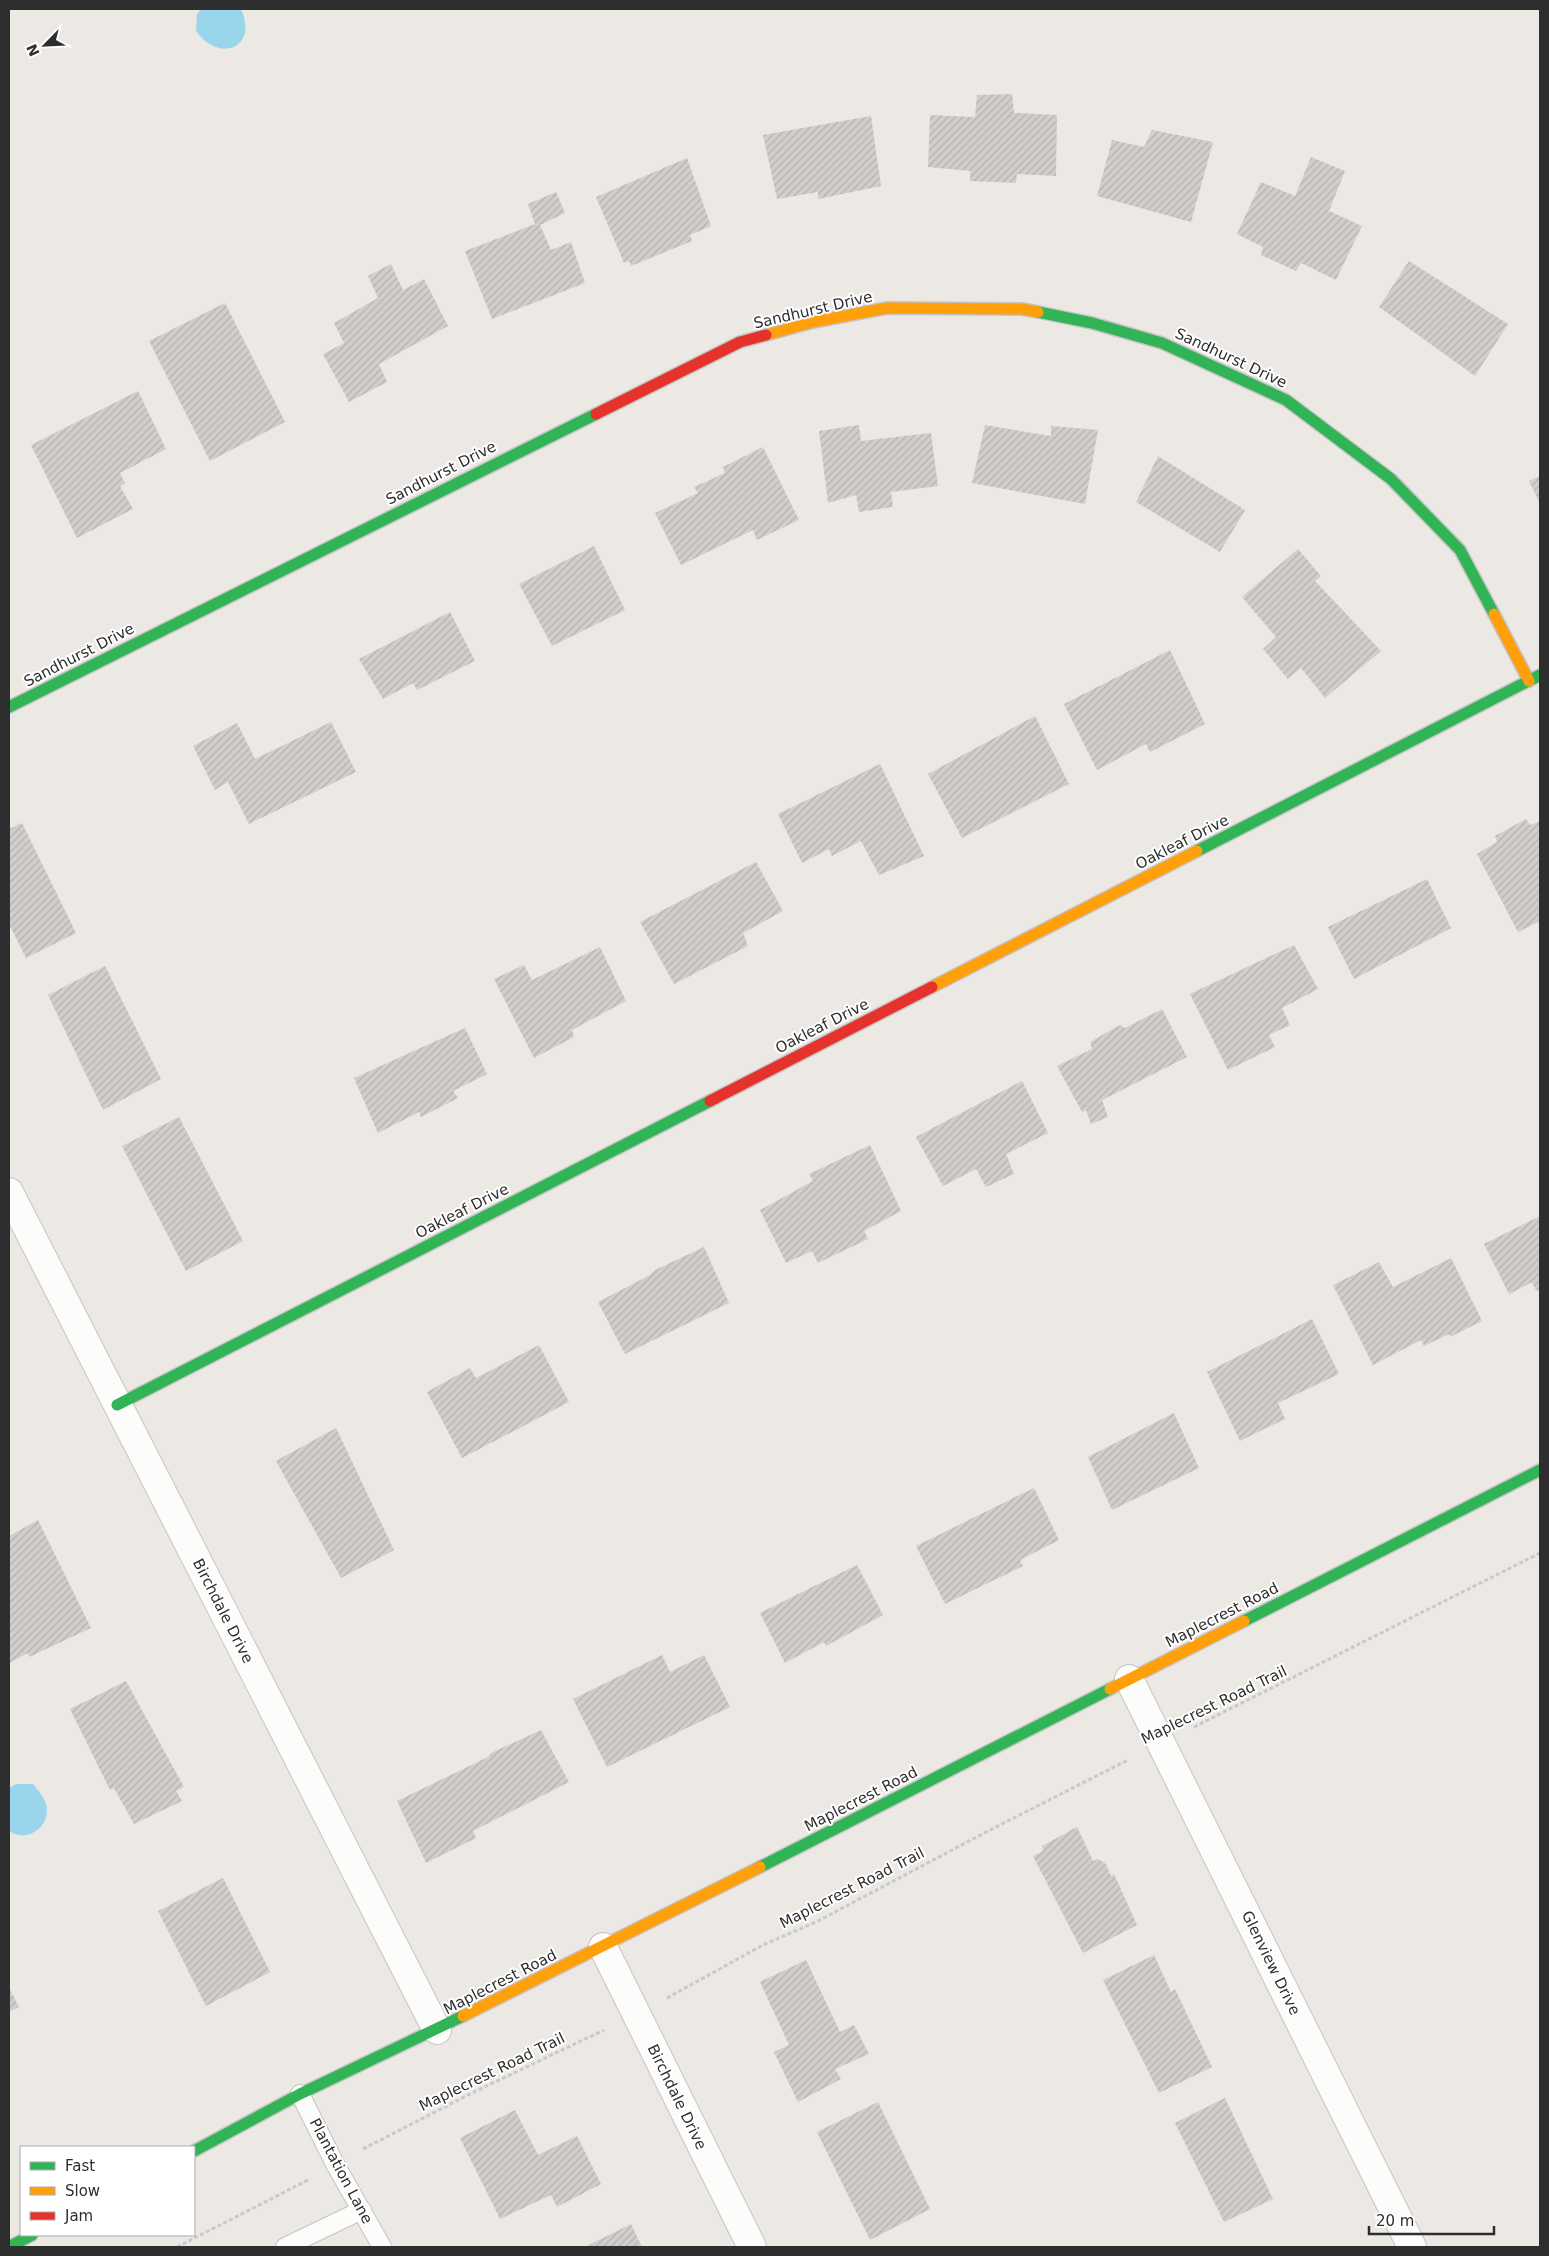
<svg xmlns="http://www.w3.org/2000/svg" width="1549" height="2256" font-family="'DejaVu Sans',sans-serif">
<defs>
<pattern id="building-hatch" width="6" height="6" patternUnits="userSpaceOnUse" patternTransform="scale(1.25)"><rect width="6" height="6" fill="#d1cecb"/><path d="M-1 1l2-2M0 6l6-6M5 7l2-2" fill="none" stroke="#b4b1af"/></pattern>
</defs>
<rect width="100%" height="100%" fill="#ece8e4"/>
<g fill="#99d6ec">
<path d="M201 9H241C259 49 218 63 196 31L197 14Z"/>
<path d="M16 1784H33C38 1790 44 1797 46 1804 52 1826 27 1844 9 1831V1788Z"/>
</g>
<g fill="url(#building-hatch)">
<path d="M1012 94 1014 113 1057 115 1056 176 1017 174 1016 183 970 181V171L928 167 930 115 975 117 977 95Z"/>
<path d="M871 116 881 186 818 199V192L777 199 763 135Z"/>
<path d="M1152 130 1213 142 1191 222 1097 196 1112 140 1144 147Z"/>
<path d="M1311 157 1345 171 1329 211 1362 226 1336 280 1301 263 1296 271 1261 255 1263 247 1237 234 1261 182 1295 196Z"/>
<path d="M687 158 711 226 690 235 692 241 631 266 629 261 624 263 596 197Z"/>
<path d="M556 192 565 213 540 225 551 250 571 242 585 283 492 319 465 251 535 224 528 204Z"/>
<path d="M1409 261 1508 324 1475 376 1379 307Z"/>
<path d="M391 264 403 290 424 279 448 326 379 364 387 382 349 402 323 354 344 343 334 323 378 298 368 276Z"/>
<path d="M225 303 285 422 210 461 149 341Z"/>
<path d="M138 391 166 449 120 473 125 483 120 486 133 509 77 538 31 445Z"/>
<path d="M859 425 861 441 931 433 938 486 891 492 893 507 859 512 856 495 828 503 819 431Z"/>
<path d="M985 425 1051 436V426L1098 430 1085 504 972 483Z"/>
<path d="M763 447 799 520 757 540 753 530 681 565 655 513 698 493 694 487 725 473 723 467Z"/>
<path d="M1158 456 1245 510 1220 552 1136 502Z"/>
<path d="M1540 476V504L1529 481Z"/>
<path d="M594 546 625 610 552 646 519 584Z"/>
<path d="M1298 549 1321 576 1315 581 1381 651 1325 698 1301 668 1288 679 1263 649 1276 637 1242 597Z"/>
<path d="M450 612 475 661 417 690 413 683 383 699 359 659Z"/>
<path d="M1170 650 1205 724 1150 752 1146 744 1097 770 1064 704Z"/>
<path d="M1035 716 1069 784 962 838 928 774Z"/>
<path d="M331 722 356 772 249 824 228 782 215 790 193 746 237 723 255 759Z"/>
<path d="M880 764 924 856 879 875 861 841 832 856 829 849 802 863 778 814Z"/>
<path d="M1526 819 1530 825 1540 821V921L1518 932 1477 854 1497 842 1495 836Z"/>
<path d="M22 823 76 933 26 958 9 924V829Z"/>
<path d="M756 862 783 911 743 933 748 946 674 984 640 922Z"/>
<path d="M1427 879 1451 928 1354 979 1328 927Z"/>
<path d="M1294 945 1318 989 1282 1008 1290 1025 1269 1035 1275 1047 1228 1070 1190 994Z"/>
<path d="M600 947 626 1001 572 1030 574 1037 534 1058 494 979 524 965 532 980Z"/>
<path d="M105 966 161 1079 103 1110 48 995Z"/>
<path d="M1162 1009 1187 1057 1102 1100 1108 1117 1091 1124 1086 1110 1082 1112 1057 1066 1092 1049 1090 1042 1120 1025 1125 1028Z"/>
<path d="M465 1028 487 1074 453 1091 458 1098 421 1117 419 1112 378 1133 354 1078Z"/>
<path d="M1022 1081 1048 1133 1006 1154 1014 1174 986 1187 976 1169 943 1186 916 1137Z"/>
<path d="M179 1117 243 1241 186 1271 122 1146Z"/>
<path d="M870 1145 901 1211 864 1231 868 1239 818 1263 812 1251 786 1263 760 1210 813 1181 809 1174Z"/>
<path d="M1540 1216V1289L1536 1291 1532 1282 1509 1294 1484 1244Z"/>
<path d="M704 1247 729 1303 625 1354 598 1302 650 1275 655 1270Z"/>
<path d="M1451 1258 1482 1321 1450 1337 1449 1334 1424 1346 1421 1340 1373 1365 1333 1285 1379 1262 1393 1287Z"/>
<path d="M1312 1319 1339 1374 1278 1403 1285 1419 1240 1441 1207 1372Z"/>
<path d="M539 1345 569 1402 462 1458 427 1392 470 1368 476 1378Z"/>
<path d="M1174 1413 1199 1468 1112 1510 1088 1457Z"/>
<path d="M336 1428 394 1550 341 1578 276 1461Z"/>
<path d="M1034 1488 1059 1540 1020 1560 1023 1566 945 1604 916 1546Z"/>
<path d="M38 1520 91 1628 29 1657 28 1653 9 1663V1623L11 1622 9 1618V1536Z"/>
<path d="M857 1565 883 1615 826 1646 824 1642 785 1663 760 1613Z"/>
<path d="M662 1655 670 1672 704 1655 730 1707 607 1767 573 1699Z"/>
<path d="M126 1681 184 1787 176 1791 182 1801 134 1824 114 1788 110 1790 70 1709Z"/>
<path d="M541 1730 569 1782 473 1831 476 1838 426 1863 397 1801 488 1757 491 1753Z"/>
<path d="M1077 1827 1093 1861 1098 1859 1106 1864 1111 1876 1114 1874 1137 1925 1083 1953 1033 1856 1043 1851 1042 1846Z"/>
<path d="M223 1878 270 1972 206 2006 158 1911Z"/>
<path d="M1154 1955 1171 1992 1175 1989 1212 2067 1159 2093 1103 1980Z"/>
<path d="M806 1960 840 2032 854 2025 869 2054 835 2069 841 2079 798 2102 774 2052 789 2045 760 1982Z"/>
<path d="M9 1988 19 2007 9 2012Z"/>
<path d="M1225 2098 1273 2199 1224 2222 1175 2123Z"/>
<path d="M878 2102 930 2209 870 2240 817 2132Z"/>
<path d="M515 2110 538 2155 577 2136 601 2184 557 2207 551 2195 500 2219 460 2138Z"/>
<path d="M631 2224 642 2247H585Z"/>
</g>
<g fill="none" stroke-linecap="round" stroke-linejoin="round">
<defs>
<g id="lane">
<path d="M300 2094 335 2164 382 2247"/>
<path d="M285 2247 362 2210"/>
</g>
<g id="street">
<path d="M9 1192 437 2030"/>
<path d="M1129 1679 1412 2247"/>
<path d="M603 1947 752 2247"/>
</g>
<g id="fast">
<path d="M1038 312 1092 323 1162 343 1286 400 1391 479 1460 550 1494 614"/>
<path d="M9 707 596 414"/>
<path d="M1197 851 1540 675"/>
<path d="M117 1405 710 1101"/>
<path d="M1244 1621 1540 1470"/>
<path d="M760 1867 1110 1689"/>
<path d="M194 2151 300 2094 463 2016"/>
<path d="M9 2247 32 2235"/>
</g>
<g id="slow">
<path d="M766 335 813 322 887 308 1022 309 1038 312"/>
<path d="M1494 614 1529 681"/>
<path d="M932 987 1197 851"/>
<path d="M1110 1689 1244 1621"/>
<path d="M463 2016 760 1867"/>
</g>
<g id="jam">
<path d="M596 414 740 342 766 335"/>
<path d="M710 1101 932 987"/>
</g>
</defs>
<use href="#lane" stroke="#c5c4c5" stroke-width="20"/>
<use href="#street" stroke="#c5c4c5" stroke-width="30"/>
<use href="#fast" stroke="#c5c4c5" stroke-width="14"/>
<use href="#slow" stroke="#c5c4c5" stroke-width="14"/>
<use href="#jam" stroke="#c5c4c5" stroke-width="14"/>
<g stroke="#c9c9c8" stroke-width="3" stroke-dasharray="4 2.5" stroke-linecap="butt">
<path d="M1194 1727 1540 1553"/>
<path d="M667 1998 763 1945 816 1922 990 1830 1128 1760"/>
<path d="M363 2149 472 2093 604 2030"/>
<path d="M177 2247 310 2179"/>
</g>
<use href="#lane" stroke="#fcfcfb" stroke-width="18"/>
<use href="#street" stroke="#fcfcfb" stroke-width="28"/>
<use href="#fast" stroke="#30b455" stroke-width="11"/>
<use href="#slow" stroke="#ff9f0a" stroke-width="11"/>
<use href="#jam" stroke="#e5322d" stroke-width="11"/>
</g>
<g text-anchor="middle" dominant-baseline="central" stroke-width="4" stroke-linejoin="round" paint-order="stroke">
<g font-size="15" fill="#2e2e2e" stroke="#fff">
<text transform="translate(813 310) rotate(-13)">Sandhurst Drive</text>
<text transform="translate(1231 358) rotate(25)">Sandhurst Drive</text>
<text transform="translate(441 473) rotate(-27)">Sandhurst Drive</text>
<text transform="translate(79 655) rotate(-27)">Sandhurst Drive</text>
<text transform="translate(1182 842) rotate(-27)">Oakleaf Drive</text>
<text transform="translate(822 1026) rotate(-27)">Oakleaf Drive</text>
<text transform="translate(462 1211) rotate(-27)">Oakleaf Drive</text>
<text transform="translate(223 1611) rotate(63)">Birchdale Drive</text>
<text transform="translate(1222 1615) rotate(-27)">Maplecrest Road</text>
<text transform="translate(1214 1705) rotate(-26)">Maplecrest Road Trail</text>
<text transform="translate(861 1799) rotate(-27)">Maplecrest Road</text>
<text transform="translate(852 1888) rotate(-27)">Maplecrest Road Trail</text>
<text transform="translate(1271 1963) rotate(64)">Glenview Drive</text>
<text transform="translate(500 1982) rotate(-27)">Maplecrest Road</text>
<text transform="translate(492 2072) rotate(-26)">Maplecrest Road Trail</text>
<text transform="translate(677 2097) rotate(64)">Birchdale Drive</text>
<text transform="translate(341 2171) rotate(62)">Plantation Lane</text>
</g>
</g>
<rect width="1549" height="2256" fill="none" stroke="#2e2e2e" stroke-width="20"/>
<rect x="20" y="2146" width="175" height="90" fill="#ffffff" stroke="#ababab"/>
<rect x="30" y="2162" width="25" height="8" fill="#30b455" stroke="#ababab"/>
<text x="65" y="2171" font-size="15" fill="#2e2e2e">Fast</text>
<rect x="30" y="2187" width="25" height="8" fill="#ff9f0a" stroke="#ababab"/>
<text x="65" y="2196" font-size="15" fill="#2e2e2e">Slow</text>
<rect x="30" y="2212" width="25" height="8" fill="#e5322d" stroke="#ababab"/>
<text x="65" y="2221" font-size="15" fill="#2e2e2e">Jam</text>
<g transform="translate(45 45) rotate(246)" stroke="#ffffff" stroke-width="4" paint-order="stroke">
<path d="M0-4L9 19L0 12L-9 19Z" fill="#2e2e2e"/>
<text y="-8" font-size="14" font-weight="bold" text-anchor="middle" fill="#2e2e2e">N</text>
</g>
<path d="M1369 2226v8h125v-8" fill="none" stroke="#2e2e2e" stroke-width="2.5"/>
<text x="1376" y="2226" font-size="15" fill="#2e2e2e" stroke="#ffffff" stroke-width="4" paint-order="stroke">20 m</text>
</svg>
